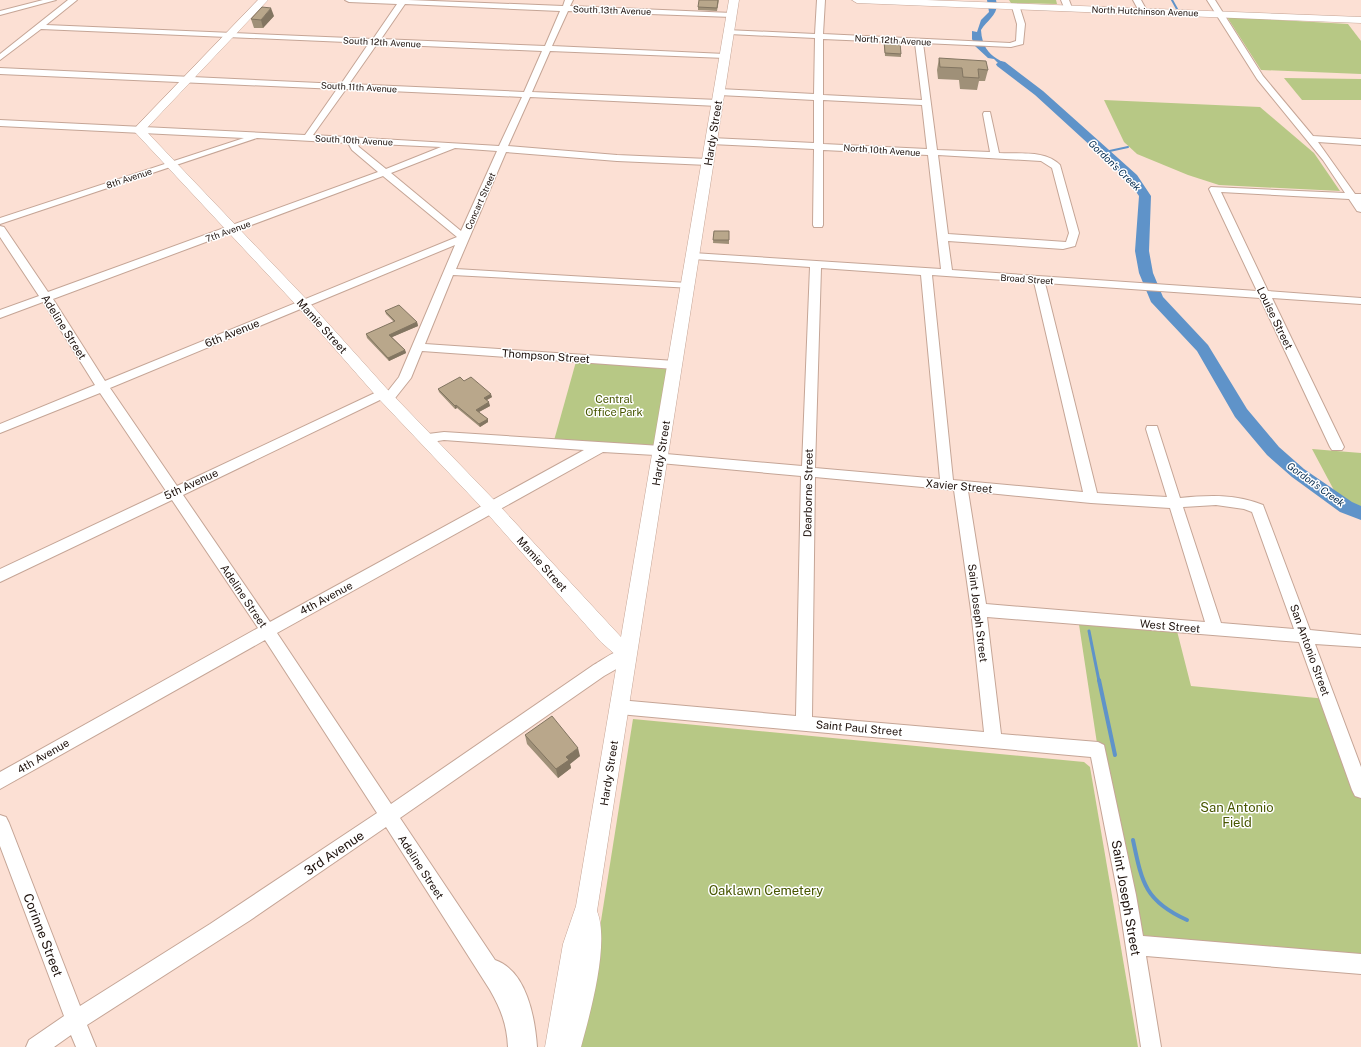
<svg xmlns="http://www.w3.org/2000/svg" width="1361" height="1047" font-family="'Public Sans',sans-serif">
<rect width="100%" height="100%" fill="#fce0d4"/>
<g fill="#b7c885">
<path d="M1009 0H1056L1057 4 1011 3Z"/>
<path d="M1227 17 1348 24 1361 41V74L1261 70Z"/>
<path d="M1284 78 1361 79V100H1302Z"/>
<path d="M1104 100 1260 107 1314 153 1340 191 1219 185 1188 175 1137 154 1124 142Z"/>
<path d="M577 358 675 365 661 451 553 444Z"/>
<path d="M1312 449 1361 453V508L1336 494Z"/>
<path d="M1078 618 1176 627 1191 686 1327 699 1361 790V964L1134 945 1098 750Z"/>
<path d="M633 719 1084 762 1090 767 1138 1047H581Z"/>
</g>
<path fill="#5f93c9" d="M987 0H996C1000 14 988 19 981 30 983 65 1013 58 1020 79L1011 76 996 64H999L994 59 988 58 975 46 972 39V31L977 32 981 20 989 12Z"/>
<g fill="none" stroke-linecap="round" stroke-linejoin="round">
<g stroke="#5f93c9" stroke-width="2">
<path d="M1172 0 1177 9"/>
<path d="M1105 152 1128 147"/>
</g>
<path stroke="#5f93c9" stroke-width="3" d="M1089 631 1099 681"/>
<g stroke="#5f93c9" stroke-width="4">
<path d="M1099 680 1115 755"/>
<path d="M1133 840C1142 883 1145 901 1187 920"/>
</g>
<path fill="#5f93c9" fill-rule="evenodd" d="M1001 61 1005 62 1043 91 1137 175 1151 196 1149 251 1153 273 1163 297 1208 345 1247 409 1279 447 1304 469 1352 502 1361 506V520L1340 512 1292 477 1267 455 1235 417 1197 351 1151 302 1139 273 1135 251 1139 196 1128 180 1035 95 997 66 996 64Z"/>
<defs>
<g id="minor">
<path d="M43 0H56L0 15V11Z"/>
<path d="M68 0H77L46 25 373 39 397 4 349 2 345 0H408L563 6 565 0H573L570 6 732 13 736 15 732 17 568 11 552 46 725 54 729 56 725 58 550 51 532 92 718 100 722 103 718 106 530 97 508 146 617 155 708 159 713 162 708 165 617 161 506 152 456 269 688 283 694 286 692 288 453 275 425 344 675 361 679 362 681 365 679 368 675 369 422 351 411 378 392 402 388 403 382 399 183 495 270 622 584 450 444 440 425 443 420 441 419 438 420 435 444 432 661 446 666 448 668 451 666 454 802 466 810 267 693 259 688 256 693 253 941 269 928 155 823 150V225L822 227H814L813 225 814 149 711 144 706 141 711 138 814 143V100L719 95 715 92 719 89 814 94 815 38 729 34 725 32 726 30 815 34 817 0H825L823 34 1010 43 1016 41 1017 24 1012 7 1019 5 1025 24 1023 44 1011 47 923 43 937 150 990 152 983 114 984 112H990L999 153C1019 154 1046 150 1060 165L1079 233 1075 246 1063 249 948 241 952 270 1257 291 1209 189 1211 187 1345 193 1323 160 1257 79 1207 0H1215L1263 76 1313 136 1361 139V145L1318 142 1355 194H1361V212L1357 211 1349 199 1221 192 1268 291 1361 298V304L1272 298 1344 447 1342 450H1332L1330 447 1260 298 1045 283 1097 493 1167 497 1146 429 1147 426H1157L1180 498C1209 495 1236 494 1263 505L1310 630 1361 635V647L1315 644 1361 767V798L1355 796 1352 790 1299 642 987 617 1001 734 1098 742 1104 745 1136 895 1143 936 1361 954V974L1146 956 1161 1047H1141L1118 895 1091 757 619 714 613 712 611 707 613 702 619 700 796 716 801 476 660 463 655 461 653 458 655 455 603 452 277 633 391 804 592 666C603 660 621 645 634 649L636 654 634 659 604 676 400 818 495 960C527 971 535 1018 537 1047H508C507 1025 501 1009 490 990L386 827 249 921 87 1025 96 1047H76L71 1035 54 1047H26L29 1040 64 1016 0 846V815L6 817 9 823 80 1006 210 924 377 813 265 640 0 789V772L258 628 172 500 0 582V569L166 491 100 393 0 433V424L95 385 43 302 0 318V310L39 296 0 237V226L4 227 48 292 378 172 352 150 348 143 257 138 0 224V218L244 138 0 126V120L305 135 337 89 0 74V68L341 84 369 43 41 29 0 60V54ZM405 4 560 11 545 46 381 39ZM823 39 915 43 922 100 823 95ZM377 44 542 51 524 92 349 84ZM346 89 522 97 499 146 313 135ZM823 100 922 105 927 149 823 144ZM357 143 441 147 386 169 359 147ZM455 148 497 151 461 231 391 173ZM938 155 1041 161 1052 168 1069 233 1066 242 948 234ZM383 176 457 237 105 381 53 299ZM455 245 399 377 388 391H379L177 486 110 388ZM821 268 921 275 940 479 815 468ZM932 275 1034 282 1083 492 953 480ZM815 477 954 490 971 610 984 732 812 717ZM968 491 1091 503 1170 508 1205 622 986 604ZM1216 505 1244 509 1252 512 1294 629 1221 623 1183 507Z"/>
<path d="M1061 0H1069L1072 8 1071 10H1065Z"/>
<path d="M1133 0H1141L1147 11 1146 13H1140Z"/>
</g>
<g id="major">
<path d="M258 0H268L145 130 308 301 388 390 497 503 621 637 729 0H739L597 911C610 943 590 1014 581 1047H545L563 944 576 906 618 657 601 642 485 511 378 398 298 307 133 130Z"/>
<path d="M852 0H926L1361 17V23L857 3Z"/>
</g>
</defs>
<use href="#minor" stroke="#c5a596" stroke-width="2"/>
<use href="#major" stroke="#c5a596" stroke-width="1"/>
<use href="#minor" fill="#fff" fill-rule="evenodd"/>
<use href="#major" fill="#fff" fill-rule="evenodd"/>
</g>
<g fill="#9f9078">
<path d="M719 0 717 11 698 10V7Z"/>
<path d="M274 16 263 28H254L251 19Z"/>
<path d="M884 41 901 54V57L885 56Z"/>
<path d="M939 58 988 70 985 81H979L977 90 960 89 959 80 938 79 937 70Z"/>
<path d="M714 231H729V244L713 243Z"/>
<path d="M385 311 417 322 418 326 392 337 405 350 406 353 389 361 367 338 366 334 394 322 386 314Z"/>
<path d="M464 381 492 397 487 400 490 406 479 412 488 419V422L480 427 457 408 455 409 439 392 438 389Z"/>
<path d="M525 735 580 756 570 764 571 768 558 778 527 744Z"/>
</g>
<g fill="#827561">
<path d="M271 8 274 16 263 28 261 20Z"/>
<path d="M417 322 418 326 390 338 389 335Z"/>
<path d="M405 350 406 353 389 361 388 358Z"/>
<path d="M491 394 492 397 485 401 484 398Z"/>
<path d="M489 402 490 406 477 413 476 410Z"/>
<path d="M456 405 457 408 455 409V406Z"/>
<path d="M488 419V422L480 427 479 424Z"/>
<path d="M578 748 580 756 570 764 571 768 558 778 556 769 566 757Z"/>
</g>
<g fill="#b9a78b" stroke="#827561">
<path d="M699 0H718L717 8 698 7Z"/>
<path d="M262 7 271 8 261 20 251 19Z"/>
<path d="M884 41 900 42 901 54 885 53Z"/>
<path d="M939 58 986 61 988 70 978 69 979 78 963 77 962 68 940 67Z"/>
<path d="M714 231H729V240H713Z"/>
<path d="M399 305 417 322 389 335 405 350 388 358 366 334 395 321 385 311Z"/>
<path d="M460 377 464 381 471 377 491 394 484 398 489 402 476 410 488 419 479 424 456 405 455 406 438 389Z"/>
<path d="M552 716 578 748 566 757 569 760 556 769 525 735Z"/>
</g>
<g text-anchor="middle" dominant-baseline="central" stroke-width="3" stroke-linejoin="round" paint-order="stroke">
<g font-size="9" fill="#1c100b" stroke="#fff">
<text transform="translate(612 10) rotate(2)">South 13th Avenue</text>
<text transform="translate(1145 11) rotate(2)">North Hutchinson Avenue</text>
<text transform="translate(893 40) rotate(3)">North 12th Avenue</text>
<text transform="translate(382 42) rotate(3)">South 12th Avenue</text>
<text transform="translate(359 87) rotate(3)">South 11th Avenue</text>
<text transform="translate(354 140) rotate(3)">South 10th Avenue</text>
<text transform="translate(882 150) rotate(4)">North 10th Avenue</text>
<text transform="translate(129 178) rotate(-18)">8th Avenue</text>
<text transform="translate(480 201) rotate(-66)">Concart Street</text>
<text transform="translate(228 231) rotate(-20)">7th Avenue</text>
<text transform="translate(1027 279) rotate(4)">Broad Street</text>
</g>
<g font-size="10" font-style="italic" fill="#042b4f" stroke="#fff">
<text transform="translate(1115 165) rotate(44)">Gordon's Creek</text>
<text transform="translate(1316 484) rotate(36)">Gordon's Creek</text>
</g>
<g font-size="11" fill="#1c100b" stroke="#fff">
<text transform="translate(713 133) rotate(-81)">Hardy Street</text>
<text transform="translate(1275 318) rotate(64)">Louise Street</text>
<text transform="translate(322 326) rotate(48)">Mamie Street</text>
<text transform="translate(64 327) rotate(58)">Adeline Street</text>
<text transform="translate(232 333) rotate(-22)">6th Avenue</text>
<text transform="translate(546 356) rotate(4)">Thompson Street</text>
<text transform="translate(661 453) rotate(-81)">Hardy Street</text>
<text transform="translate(191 484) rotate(-25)">5th Avenue</text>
<text transform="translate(959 486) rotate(5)">Xavier Street</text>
<text transform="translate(808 493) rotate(-89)">Dearborne Street</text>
<text transform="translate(542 564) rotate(48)">Mamie Street</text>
<text transform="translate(244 596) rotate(56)">Adeline Street</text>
<text transform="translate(326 598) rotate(-28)">4th Avenue</text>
<text transform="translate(978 613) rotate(83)">Saint Joseph Street</text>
<text transform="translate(1170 626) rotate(5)">West Street</text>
<text transform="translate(1310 650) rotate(70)">San Antonio Street</text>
<text transform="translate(859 728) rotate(5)">Saint Paul Street</text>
<text transform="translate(43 756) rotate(-30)">4th Avenue</text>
<text transform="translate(609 773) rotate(-81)">Hardy Street</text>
<text transform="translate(421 867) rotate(57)">Adeline Street</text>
</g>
<g font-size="11" fill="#475600" stroke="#fff">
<text x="614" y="399">Central<tspan x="614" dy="13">Office Park</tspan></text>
</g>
<g font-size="13" fill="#475600" stroke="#fff">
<text x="1237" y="807">San Antonio<tspan x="1237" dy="15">Field</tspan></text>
<text x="766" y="890">Oaklawn Cemetery</text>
</g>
<g font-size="13" fill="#1c100b" stroke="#fff">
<text transform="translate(334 853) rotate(-34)">3rd Avenue</text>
<text transform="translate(1126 898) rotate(80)">Saint Joseph Street</text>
<text transform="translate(43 935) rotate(69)">Corinne Street</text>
</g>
</g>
</svg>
